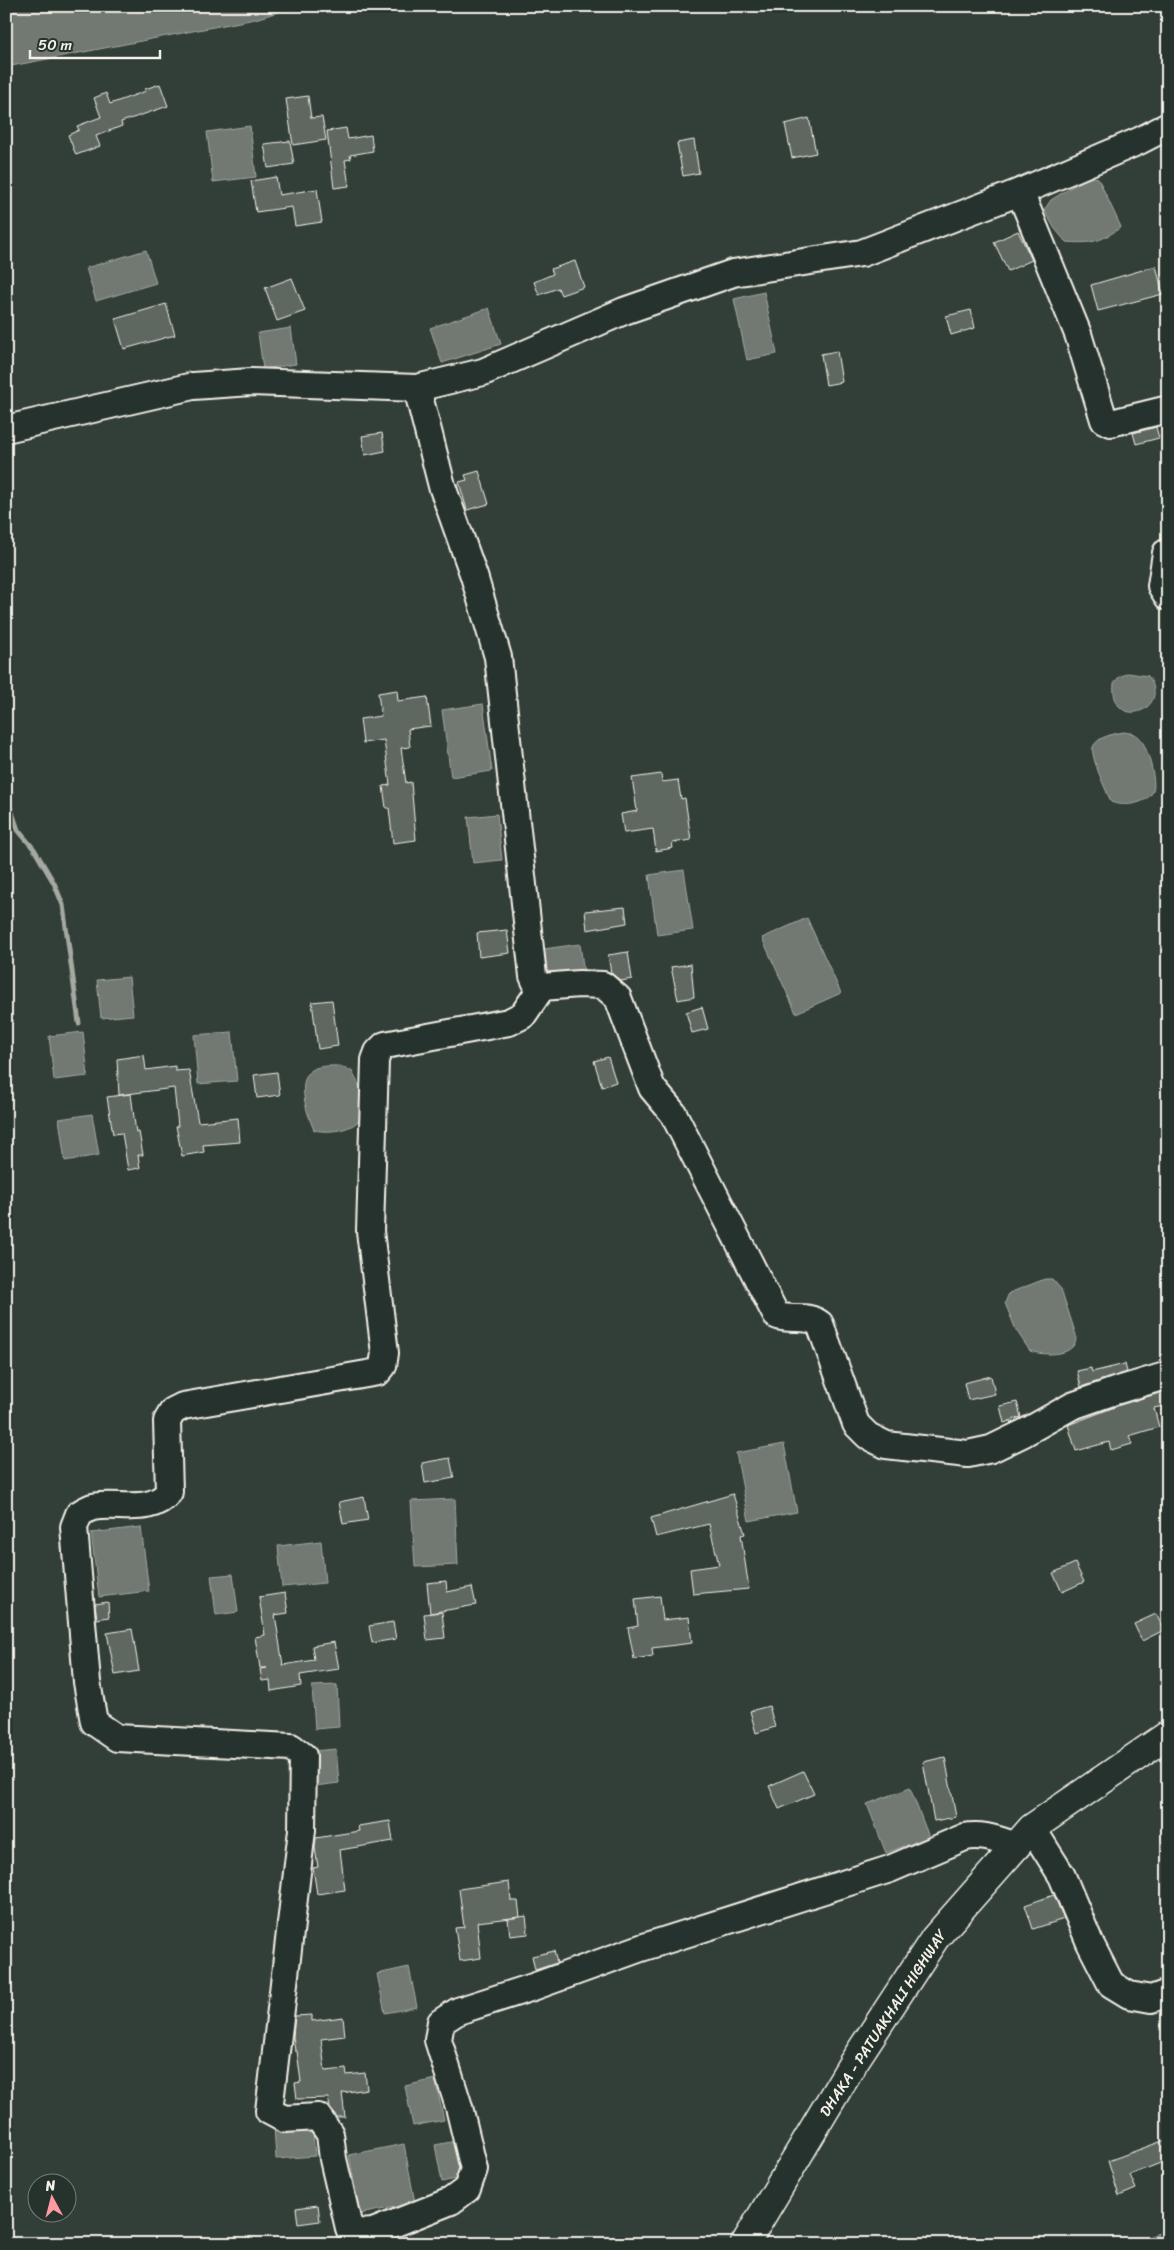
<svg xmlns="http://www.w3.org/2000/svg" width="1174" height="2250" font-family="Sriracha,sans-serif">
<rect width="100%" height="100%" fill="#323e38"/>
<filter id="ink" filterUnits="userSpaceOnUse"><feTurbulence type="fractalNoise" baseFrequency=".02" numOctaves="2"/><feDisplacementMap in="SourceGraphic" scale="10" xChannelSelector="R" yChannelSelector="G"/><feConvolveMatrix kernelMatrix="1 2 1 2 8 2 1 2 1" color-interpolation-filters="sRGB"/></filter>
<g filter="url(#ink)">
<g fill="#727972" stroke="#a6a9a1">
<path d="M6 6H298L255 19 6 67Z"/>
<path d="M250 126 256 177 213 182 207 132Z"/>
<path d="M1089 176 1098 178 1121 227C1101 242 1091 244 1066 242L1055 229 1044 210 1051 200Z"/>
<path d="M146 250 156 283 96 301 86 268Z"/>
<path d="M764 292 777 354 747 360 734 299Z"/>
<path d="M489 308 501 344 442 363 430 328Z"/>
<path d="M291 328 296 364 263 369 258 333Z"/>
<path d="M1128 673 1148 676C1174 711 1109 733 1114 683L1119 677Z"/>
<path d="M483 704 492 771 451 777 442 710Z"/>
<path d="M1124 732C1128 733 1135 733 1138 736 1147 743 1157 782 1153 791 1147 805 1122 807 1111 802 1107 792 1090 757 1093 747 1098 736 1114 734 1124 732Z"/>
<path d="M497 814 502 860 473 863 468 817Z"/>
<path d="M684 870 693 930 657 935 649 875Z"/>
<path d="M807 918 841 993 796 1013 762 938Z"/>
<path d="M580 944 584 974 548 978 544 949Z"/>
<path d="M129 977 133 1015 101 1018 97 980Z"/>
<path d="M83 1032 88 1076 54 1080 49 1036Z"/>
<path d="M232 1032 237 1081 198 1084 194 1035Z"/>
<path d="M340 1066 352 1071C356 1080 364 1093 365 1103 367 1129 333 1134 314 1130 308 1116 295 1081 312 1070 319 1065 331 1066 340 1066Z"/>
<path d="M92 1114 99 1155 65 1161 59 1119Z"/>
<path d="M1045 1279H1052L1061 1289 1076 1335C1078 1357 1045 1356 1030 1351L1016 1330 1005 1303 1009 1293Z"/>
<path d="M784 1444 797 1512 749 1521 736 1453Z"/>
<path d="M455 1499 458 1565 415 1567 411 1501Z"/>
<path d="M141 1527 149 1591 99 1597 91 1533Z"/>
<path d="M321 1541 325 1583 282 1587 278 1546Z"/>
<path d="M233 1574 238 1612 216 1615 211 1576Z"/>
<path d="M337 1685 339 1727 315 1729 312 1686Z"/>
<path d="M336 1749 339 1783 315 1786 312 1751Z"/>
<path d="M910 1788 929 1837 886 1853 867 1804Z"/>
<path d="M409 1967 417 2007 385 2013 377 1974Z"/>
<path d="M435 2079 444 2120 413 2126 405 2086Z"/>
<path d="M312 2122 315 2156 276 2159 274 2125Z"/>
<path d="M456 2141 463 2177 442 2182 435 2145Z"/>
<path d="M404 2144 415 2203 360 2214 349 2155Z"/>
<path d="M1168 2230V2244H1127Z"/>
</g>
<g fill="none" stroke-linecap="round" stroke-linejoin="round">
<path stroke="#a6a9a1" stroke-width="5" d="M6 794 18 830 34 849 54 883 63 905 79 1023"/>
</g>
<g fill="#5f6861" stroke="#f4f1e8">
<path d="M160 84 168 106 121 122 122 126 96 136 100 146 76 155 68 135 79 130 77 126 101 117 94 98 106 93 110 104 146 91 145 89Z"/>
<path d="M308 96 311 118 322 117 326 140 293 145 286 99Z"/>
<path d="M809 118 816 153 792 158 785 124Z"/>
<path d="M346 128 348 139 371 135 373 151 350 155 351 159 345 160 349 186 334 188 327 131Z"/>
<path d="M694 140 699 173 683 176 677 143Z"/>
<path d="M290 141 294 164 268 168 264 144Z"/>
<path d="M276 177 279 195 317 189 322 222 295 226 292 207 256 212 251 181Z"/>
<path d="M1018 231 1032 260 1008 271 994 242Z"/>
<path d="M575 261 584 287 561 295 558 288 539 295 534 282 553 274 551 269Z"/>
<path d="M1156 266 1163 294 1098 311 1091 285Z"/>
<path d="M292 278 305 311 277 321 265 288Z"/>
<path d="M166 304 175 335 124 349 115 319Z"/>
<path d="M971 310 975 328 951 335 946 316Z"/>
<path d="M837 351 842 382 826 385 821 354Z"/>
<path d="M1156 427 1159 438 1136 444 1133 433Z"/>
<path d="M382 433 385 451 365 455 362 436Z"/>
<path d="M479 471 489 504 467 510 459 482 467 480 465 475Z"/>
<path d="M397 690 398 701 427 697 431 726 408 729 410 747 401 748 406 783 411 782 416 840 393 843 389 808H386L383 786 390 785 384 740 363 743 360 719 381 716 378 693Z"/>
<path d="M661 774 662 782 678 780 681 799 685 798 691 840 672 843 673 848 656 851 653 829 624 833 621 814 637 811 632 778Z"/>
<path d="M625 907 627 923 587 930 585 911Z"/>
<path d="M507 930 510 953 479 957 477 933Z"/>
<path d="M628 952 632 979 621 981 611 973 608 955Z"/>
<path d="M691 964 694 997 678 1000 671 967Z"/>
<path d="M332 1000 338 1046 318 1049 312 1002Z"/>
<path d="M702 1007 708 1029 692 1033 686 1012Z"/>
<path d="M144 1055 146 1070 175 1066V1071L189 1070 198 1122 238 1118 240 1142 203 1145 204 1152 182 1156 176 1126H178L174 1088 119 1095 117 1059Z"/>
<path d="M608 1057 616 1082 602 1087 594 1061Z"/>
<path d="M277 1072 280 1095 257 1098 254 1075Z"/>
<path d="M131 1094 136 1133 139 1132 143 1155H138L140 1168 128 1170 122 1133 113 1134 107 1097Z"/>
<path d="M1125 1364 1127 1372 1081 1387 1077 1371 1091 1368 1092 1372Z"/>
<path d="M991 1376 995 1394 968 1400 964 1383Z"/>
<path d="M1166 1391 1168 1405 1154 1408 1159 1427 1129 1436 1132 1444 1111 1450 1109 1442 1076 1451 1068 1425 1120 1405Z"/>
<path d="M1017 1402 1021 1417 1004 1423 1000 1406Z"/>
<path d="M450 1458 454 1478 425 1483 422 1463Z"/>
<path d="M733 1494 745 1534 741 1535 749 1589 693 1594 690 1569 719 1565 709 1524 656 1537 651 1518Z"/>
<path d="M364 1497 368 1520 343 1524 339 1502Z"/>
<path d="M1075 1563 1084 1582 1062 1592 1053 1573Z"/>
<path d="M446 1581 447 1592 472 1587 476 1605 430 1613 427 1583Z"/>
<path d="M285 1593 288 1613 275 1615 283 1665 314 1660 312 1646 334 1642 339 1669 300 1675 301 1686 271 1691 270 1680 262 1681 260 1669 267 1668H260L255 1637 265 1635 259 1597Z"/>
<path d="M660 1596 663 1620 689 1617 692 1643 652 1648 653 1656 634 1659 628 1628 638 1626 635 1599Z"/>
<path d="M108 1602 109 1617 97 1619 95 1604Z"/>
<path d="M442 1612 445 1638 427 1640 424 1614Z"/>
<path d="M1156 1614 1164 1630 1142 1641 1134 1624Z"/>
<path d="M393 1622 396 1639 372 1643 369 1626Z"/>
<path d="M132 1629 139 1671 115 1675 107 1633Z"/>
<path d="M769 1706 775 1727 756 1733 750 1711Z"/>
<path d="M945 1757 956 1817 934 1821 923 1762Z"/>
<path d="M803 1771 814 1794 779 1809 769 1786Z"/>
<path d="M390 1821 393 1841 340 1850 345 1890 317 1894 313 1868 318 1867 315 1848 316 1838 359 1831 358 1826Z"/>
<path d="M509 1882 511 1901H518L520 1917 477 1922 481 1958 460 1961 455 1928 464 1927 459 1889Z"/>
<path d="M1054 1895 1064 1919 1033 1929 1025 1905Z"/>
<path d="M526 1916 528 1934 510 1936 508 1919Z"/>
<path d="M554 1951 557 1963 535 1970 532 1956Z"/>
<path d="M312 2015V2021L343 2017 345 2036 321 2039 325 2071 346 2069 347 2075 365 2073 367 2089 342 2093 345 2117H337L330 2108 328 2098 297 2099 295 2083 301 2082 297 2051H295L293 2036 295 2016Z"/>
<path d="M1168 2139V2160L1130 2175 1136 2189 1119 2196 1108 2161Z"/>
<path d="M318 2205 320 2221 298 2224 296 2208Z"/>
</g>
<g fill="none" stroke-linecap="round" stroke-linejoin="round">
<defs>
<g id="minor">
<path d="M1020 192 1078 334 1104 420 1111 423 1168 409"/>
<path d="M417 388 442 486 474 576 498 657 533 976 537 985 542 987 579 984 603 985 618 998 652 1088 673 1113 776 1315C790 1322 807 1313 820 1324L856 1424 868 1436 886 1445 968 1454 991 1449 1024 1433 1072 1406 1115 1391 1168 1375"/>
<path d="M6 429 193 386 251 382 417 388 483 372 624 311 733 273 862 253 1020 192 1139 141 1168 126"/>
<path d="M1168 552 1166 553 1161 586 1168 597"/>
<path d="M542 987 523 1015 509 1022 385 1045 378 1052 375 1060 370 1231 385 1353 383 1366 378 1372 183 1406 173 1411 167 1421 169 1492C151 1515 118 1502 93 1507 88 1508 83 1512 79 1514L74 1527 87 1682 94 1722 117 1738 291 1747 303 1756 302 1830 269 2111 284 2119 318 2117 330 2134 333 2159 349 2228 361 2233 373 2232 451 2201 467 2189 474 2169 459 2107 438 2040 441 2022 458 2011 533 1987 641 1948 890 1869 965 1837C983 1833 1000 1841 1017 1846"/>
<path d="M1032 1828 1062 1876 1090 1943 1111 1984 1129 1995 1151 1999 1168 1993"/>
</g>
<path id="highway" d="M745 2244 853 2063 935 1938 1032 1828 1168 1735"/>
</defs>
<use href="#minor" stroke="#f4f1e8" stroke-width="30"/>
<use href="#highway" stroke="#f4f1e8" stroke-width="31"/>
<use href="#minor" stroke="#26332d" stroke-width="26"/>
<use href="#highway" stroke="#26332d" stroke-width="28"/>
</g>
</g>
<g text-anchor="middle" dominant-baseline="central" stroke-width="5" stroke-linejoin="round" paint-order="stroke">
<g font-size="15" fill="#f4f1e8" stroke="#26332d">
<text transform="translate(883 2023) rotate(-57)">DHAKA - PATUAKHALI HIGHWAY</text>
</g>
</g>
<rect width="1174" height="2250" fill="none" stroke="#26332d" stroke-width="25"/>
<rect x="12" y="12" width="1149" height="2225" fill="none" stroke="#f4f1e8" stroke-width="2" filter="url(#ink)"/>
<g transform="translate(52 2198) rotate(353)"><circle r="24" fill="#26332d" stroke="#787f78"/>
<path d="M0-4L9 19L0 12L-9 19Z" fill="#ff9aa2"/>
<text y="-8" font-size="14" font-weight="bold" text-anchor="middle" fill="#f4f1e8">N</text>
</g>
<path d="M30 50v8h130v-8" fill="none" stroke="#f4f1e8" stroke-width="2.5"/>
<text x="38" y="50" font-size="15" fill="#f4f1e8" stroke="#26332d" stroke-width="4" paint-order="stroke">50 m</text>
</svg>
